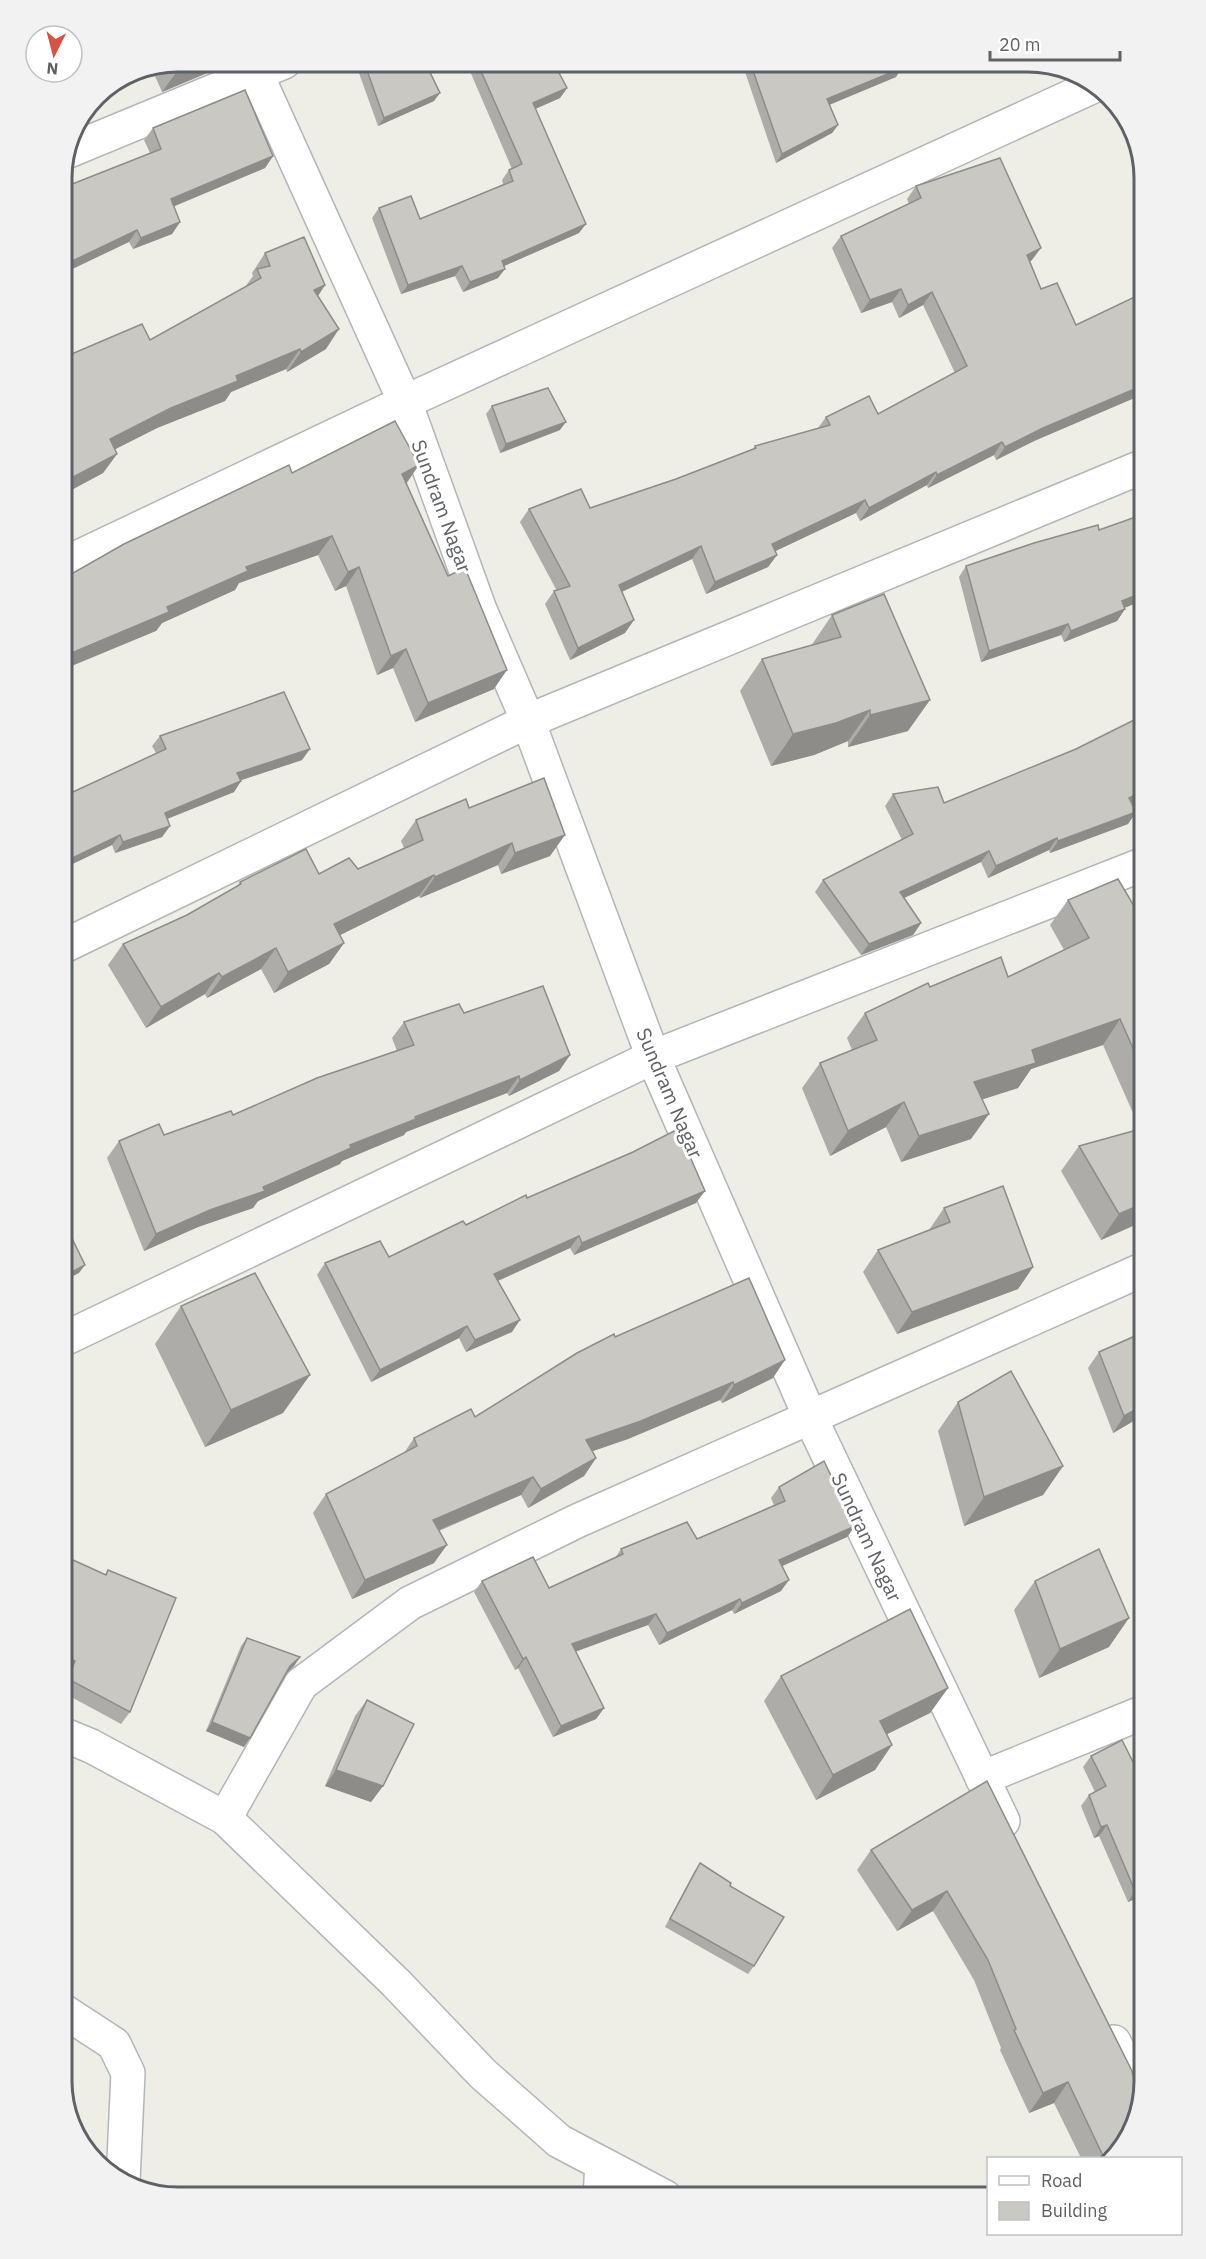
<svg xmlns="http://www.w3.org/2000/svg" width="1206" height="2259" font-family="'IBM Plex Sans',sans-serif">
<rect width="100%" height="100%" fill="#eeede6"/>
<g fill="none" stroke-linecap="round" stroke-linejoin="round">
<defs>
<g id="minor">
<path d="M251 62 405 402 480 610 528 721 653 1057 810 1417 1003 1821"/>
<path d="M66 152 284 62"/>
<path d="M62 565 405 402 1096 85"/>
<path d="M62 947 528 721 1144 466"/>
<path d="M62 1340 653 1057 1144 864"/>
<path d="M62 1734 91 1746 225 1818 396 1983 483 2074 559 2141 665 2197"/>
<path d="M982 1778 1144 1712"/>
<path d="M225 1818 301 1684 410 1603 577 1521 1144 1269"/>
<path d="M62 2010 114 2044 128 2073 123 2181"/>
<path d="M1114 2042 1136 2086 1138 2102"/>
<path d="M600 2197 602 2164"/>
</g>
</defs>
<use href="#minor" stroke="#b3b6b9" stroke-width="36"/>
<use href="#minor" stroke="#fff" stroke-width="33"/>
</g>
<g fill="#aeaca8">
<path d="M178 62 212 71 162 92 151 67Z"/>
<path d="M355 62H425L434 101 378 126Z"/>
<path d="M466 62H586L559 73 567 88 560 98 535 109 579 233 504 266 498 278 463 292 455 276 401 294 372 218 379 208 420 219 503 184 502 180 509 170 512 169Z"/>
<path d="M750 62H899L896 77 829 104 838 125 832 133 776 163 744 69Z"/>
<path d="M153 128 273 156 265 168 174 206 180 222 172 234 133 249 129 242 150 153 144 140Z"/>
<path d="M916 186 1032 260 1030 262 1041 289 1076 325 1132 299 1137 291 1144 288V393L1139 396 1034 441 996 460 994 455 928 488 927 485 860 521 856 513 775 551 777 555 768 567 706 594 692 559 622 592 625 633 570 660 545 604 554 591H557L520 522 529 509 590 508 676 479 752 450 755 446 818 428 826 417 878 414 955 373 923 305 899 318 892 302 861 313 832 248 841 236 909 204 907 199Z"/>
<path d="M265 253 325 285 318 296 326 349 287 372 286 369 231 392 225 401 157 428 115 449 117 454 103 473 62 495V344L67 356 150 340 245 287 253 276 252 273Z"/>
<path d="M492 406 560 430 500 453 486 414Z"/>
<path d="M292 473 406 484 494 689 415 722 393 668 377 675 346 586 335 591 318 555 239 583 235 590 162 623 156 631 68 576Z"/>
<path d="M1144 514V600L1124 608 1125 609 1117 621 1064 642 1061 635 981 662 959 577 966 566 1099 530Z"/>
<path d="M832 615 908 731 848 747V741L814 755 771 766 740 691 762 659 811 646Z"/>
<path d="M1144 715V797L1132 804 1136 812 1128 824 1050 853 1049 850 988 878 981 862 904 898 921 923 913 935 861 955 815 892 823 880 902 840 885 806 893 794 944 803 1076 749Z"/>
<path d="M160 736 302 760 240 780 241 781 234 792 167 819 170 826 162 837 115 853 112 845 62 869V797L156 753 152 746Z"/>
<path d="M469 808 550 856 501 874 498 865 420 898 419 896 340 935 344 943 329 964 274 993 261 969 207 998 205 994 146 1028 108 965 123 944 187 915 237 886 240 882 319 874 358 869 404 848 401 841 416 820Z"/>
<path d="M1068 900 1141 918 1144 916V1221L1101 1240 1061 1171 1079 1146 1140 1129 1103 1045 1031 1069 1018 1088 982 1099 971 1139 901 1162 886 1127 830 1156 802 1088 820 1063 852 1050 847 1038 865 1013 930 987 1008 977 1064 950 1050 925Z"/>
<path d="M464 1013 570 1055 559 1071 509 1096 507 1093 406 1132 404 1135 342 1161 340 1164 258 1201 253 1208 198 1227 144 1251 107 1158 119 1141 164 1135 233 1115 397 1051 392 1038 404 1022Z"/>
<path d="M527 1198 696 1203 574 1255 570 1248 498 1281 512 1332 466 1352 459 1338 371 1382 317 1275 325 1263 389 1257Z"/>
<path d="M944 1208 1033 1267 1018 1289 897 1334 863 1272 878 1250 929 1231V1230Z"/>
<path d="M181 1306 283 1413 205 1447 155 1344Z"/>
<path d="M615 1337 773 1378 722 1403 720 1400 628 1439 592 1451 596 1458 584 1476 528 1508 521 1495 439 1531 434 1563 352 1599 313 1513 326 1494 404 1453 414 1438 475 1417Z"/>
<path d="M1099 1352 1144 1415 1113 1433 1088 1368Z"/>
<path d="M958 1402 1063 1466 1043 1495 964 1526 938 1431Z"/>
<path d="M779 1487 855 1526 847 1537 782 1566 781 1591 734 1614 732 1610 659 1645 648 1625 575 1651 604 1708 596 1719 553 1737 518 1668 515 1670 474 1592 482 1581 549 1588 615 1558 621 1549 697 1539 774 1505 771 1498Z"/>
<path d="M108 1570 130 1712 121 1724 62 1692V1686L66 1673 105 1575Z"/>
<path d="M1035 1581 1109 1647 1039 1678 1014 1610Z"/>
<path d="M247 1638 300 1657 294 1666 287 1672 244 1747 206 1731 241 1646Z"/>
<path d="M781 1676 948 1688 930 1713 887 1734 875 1770 816 1800 764 1701Z"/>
<path d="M367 1700 383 1786 371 1802 325 1786 355 1716Z"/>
<path d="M1091 1756 1136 1768 1144 1764V1895L1128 1902 1099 1836 1094 1838 1081 1806 1089 1795 1095 1792 1083 1767Z"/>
<path d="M987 1781 1109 2158H1081L1054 2103 1029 2113 1000 2050 1001 2048 974 1980 933 1911 897 1931 857 1870 871 1850Z"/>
<path d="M700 1863 730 1886 754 1966 748 1974 665 1927 694 1872Z"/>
</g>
<g fill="#8d8c88">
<path d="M198 62H219L212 71 162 92 178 70Z"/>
<path d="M569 62H586L549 77 556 67Z"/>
<path d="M902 68 896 77 822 108 827 99Z"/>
<path d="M567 88 560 98 526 113 533 103Z"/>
<path d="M440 93 434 101 378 126 384 118Z"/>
<path d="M838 125 832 133 776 163 782 154Z"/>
<path d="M273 156 265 168 163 211 171 199Z"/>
<path d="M180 222 172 234 133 249 141 238Z"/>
<path d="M586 224 579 233 495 270 502 261Z"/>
<path d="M137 230 129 242 62 274V266Z"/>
<path d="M1041 248 1032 260 1018 267 1027 255Z"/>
<path d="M462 266 455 276 401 294 408 285Z"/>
<path d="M505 269 498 278 463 292 470 282Z"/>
<path d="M325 285 312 305 314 290Z"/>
<path d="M901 289 892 302 861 313 870 300Z"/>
<path d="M932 292 923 305 899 318 908 305Z"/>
<path d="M339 329 326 349 287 372 301 352Z"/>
<path d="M300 349 286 369 231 392 225 401 157 428 96 459 110 439 236 376Z"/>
<path d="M1144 385V393L1139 396 1034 441 996 460 1005 447 1043 428Z"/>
<path d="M566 422 560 430 500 453 506 444Z"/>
<path d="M1002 442 994 455 928 488 937 475Z"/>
<path d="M117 454 103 473 62 495V483Z"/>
<path d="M419 465 406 484 402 474Z"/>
<path d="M936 472 927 485 860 521 869 508Z"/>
<path d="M865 500 856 513 763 557 772 544Z"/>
<path d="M332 536 318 555 239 583 235 590 162 623 156 631 62 670V657L167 607 246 567Z"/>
<path d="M701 546 692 559 610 597 619 585Z"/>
<path d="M777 555 768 567 706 594 715 582Z"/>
<path d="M359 567 346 586 335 591 348 572Z"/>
<path d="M1144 592V600L1114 612 1122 601Z"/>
<path d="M1125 609 1117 621 1064 642 1071 631Z"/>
<path d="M634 620 625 633 570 660 578 648Z"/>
<path d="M1068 624 1061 635 981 662 989 651Z"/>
<path d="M406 649 393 668 377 675 391 656Z"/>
<path d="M507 670 494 689 415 722 428 703Z"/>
<path d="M930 700 908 731 848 747 870 715Z"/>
<path d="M870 710 848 741 814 755 771 766 793 734Z"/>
<path d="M310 749 302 760 230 784 237 773Z"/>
<path d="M241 781 234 792 157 823 165 813Z"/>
<path d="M1144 790V797L1121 809 1129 798Z"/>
<path d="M1136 812 1128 824 1050 853 1058 841Z"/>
<path d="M170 826 162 837 115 853 123 842Z"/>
<path d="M120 835 112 845 62 869V863Z"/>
<path d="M565 835 550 856 501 874 515 853Z"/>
<path d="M1057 838 1049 850 988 878 996 866Z"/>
<path d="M512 843 498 865 420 898 435 877Z"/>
<path d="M989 851 981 862 891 904 900 892Z"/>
<path d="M434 875 419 896 320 945 334 924Z"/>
<path d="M921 923 913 935 861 955 869 944Z"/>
<path d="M344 943 329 964 274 993 288 972Z"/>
<path d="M276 948 261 969 207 998 222 977Z"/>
<path d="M219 973 205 994 146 1028 161 1007Z"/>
<path d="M1120 1019 1103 1045 1031 1069 1018 1088 956 1108 974 1082 1032 1050Z"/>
<path d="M570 1055 559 1071 509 1096 520 1080Z"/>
<path d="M519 1076 507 1093 406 1132 404 1135 342 1161 340 1164 258 1201 253 1208 198 1227 144 1251 156 1234 263 1187 350 1145 415 1117Z"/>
<path d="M904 1102 886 1127 830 1156 848 1131Z"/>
<path d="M989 1114 971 1139 901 1162 919 1136Z"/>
<path d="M705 1191 696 1203 574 1255 582 1243Z"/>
<path d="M1144 1203V1221L1101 1240 1119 1214Z"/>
<path d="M579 1236 570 1248 486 1286 494 1274Z"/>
<path d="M85 1265 79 1273 62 1282V1277Z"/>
<path d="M1033 1267 1018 1289 897 1334 912 1312Z"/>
<path d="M520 1320 512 1332 466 1352 475 1340Z"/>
<path d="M467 1326 459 1338 371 1382 380 1370Z"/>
<path d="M785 1360 773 1378 722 1403 734 1385Z"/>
<path d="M310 1375 283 1413 205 1447 231 1410Z"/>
<path d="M733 1382 720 1400 628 1439 573 1458 586 1440Z"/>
<path d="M1144 1405V1415L1113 1433 1124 1416Z"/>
<path d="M596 1458 584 1476 528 1508 541 1489Z"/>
<path d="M1063 1466 1043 1495 964 1526 984 1497Z"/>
<path d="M533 1477 521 1495 420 1538 433 1520Z"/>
<path d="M855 1526 847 1537 771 1571 779 1560Z"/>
<path d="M447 1545 434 1563 352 1599 365 1580Z"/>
<path d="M789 1580 781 1591 734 1614 742 1603Z"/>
<path d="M740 1599 732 1610 659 1645 667 1633Z"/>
<path d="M656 1614 648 1625 564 1656 572 1644Z"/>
<path d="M1129 1618 1109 1647 1039 1678 1060 1649Z"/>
<path d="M62 1656 75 1661 66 1673 62 1671Z"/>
<path d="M300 1657 294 1666 285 1675 290 1666Z"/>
<path d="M526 1657 518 1668 515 1670 523 1659Z"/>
<path d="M948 1688 930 1713 863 1746 880 1721Z"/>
<path d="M604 1708 596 1719 553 1737 561 1726Z"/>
<path d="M212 1722 250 1738 244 1747 206 1731Z"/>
<path d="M892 1745 875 1770 816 1800 833 1775Z"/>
<path d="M336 1770 383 1786 371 1802 325 1786Z"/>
<path d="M1107 1825 1099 1836 1094 1838 1101 1827Z"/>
<path d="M1144 1887V1895L1128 1902 1135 1891Z"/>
<path d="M947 1891 933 1911 897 1931 912 1910Z"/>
<path d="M1068 2082 1054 2103 1029 2113 1043 2093Z"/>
</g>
<g fill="#cac8c3" stroke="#8d8c88" stroke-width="1.5">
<path d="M174 62H198L178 70Z"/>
<path d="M364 62H425L440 93 384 118Z"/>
<path d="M477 62H569L556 67 567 88 533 103 586 224 502 261 505 269 470 282 462 266 408 285 379 208 411 196 420 219 513 181 509 170 522 164Z"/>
<path d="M750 62H899L902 68 827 99 838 125 782 154Z"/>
<path d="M245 90 273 156 171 199 180 222 141 238 137 230 62 266V188L161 149 153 128Z"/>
<path d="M1000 158 1041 248 1027 255 1041 289 1057 283 1076 325 1139 295 1137 291 1144 288V385L1043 428 1005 447 1002 442 937 475 936 472 869 508 865 500 772 544 777 555 715 582 701 546 619 585 634 620 578 648 554 591 570 586 529 509 581 489 590 508 676 479 756 448 755 446 830 425 826 417 869 396 878 414 967 366 932 292 908 305 901 289 870 300 841 236 921 198 916 186Z"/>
<path d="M304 237 325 285 314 290 339 329 301 352 300 349 236 376 238 381 171 408 110 439 117 454 62 483V344L67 356 142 324 150 340 261 278 257 269 270 266 265 253Z"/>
<path d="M548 388 566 422 506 444 492 406Z"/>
<path d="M395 421 419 465 402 474 448 576 465 568 507 670 428 703 406 649 391 656 359 567 348 572 332 536 246 567 248 571 167 607 169 612 62 657V573L66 571 68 576 124 544 289 465 292 473Z"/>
<path d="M1144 514V592L1122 601 1125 609 1071 631 1068 624 989 651 966 566 1034 543 1098 525 1099 530Z"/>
<path d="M884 594 930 700 870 715V710L836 723 793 734 762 659 841 637 832 615Z"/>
<path d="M284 692 310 749 237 773 241 781 165 813 170 826 123 842 120 835 62 863V797L166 749 160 736Z"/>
<path d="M1144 715V790L1129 798 1136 812 1058 841 1057 838 996 866 989 851 900 892 921 923 869 944 823 880 913 834 893 794 938 787 944 803 1076 749Z"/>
<path d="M544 778 565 835 515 853 512 843 435 877 434 875 334 924 344 943 288 972 276 948 222 977 219 973 161 1007 123 944 187 915 241 884 240 882 306 849 319 874 349 858 358 869 423 840 416 820 466 799 469 808Z"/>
<path d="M1118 879 1141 918 1144 916V1073L1120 1019 1032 1050 1036 1063 974 1082 989 1114 919 1136 904 1102 848 1131 820 1063 877 1040 865 1013 928 983 930 987 1001 957 1008 977 1089 938 1068 900Z"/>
<path d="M543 986 570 1055 520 1080 519 1076 415 1117 416 1119 350 1145 351 1148 263 1187 265 1191 210 1210 156 1234 119 1141 159 1124 164 1135 231 1111 233 1115 317 1078 414 1045 404 1022 459 1004 464 1013Z"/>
<path d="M1144 1128V1203L1119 1214 1079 1146Z"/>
<path d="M678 1129 705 1191 582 1243 579 1236 494 1274 520 1320 475 1340 467 1326 380 1370 325 1263 380 1241 389 1257 463 1221 466 1225 526 1195 527 1198 633 1152Z"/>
<path d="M1003 1186 1033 1267 912 1312 878 1250 950 1222 944 1208Z"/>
<path d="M62 1218 85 1265 62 1277Z"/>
<path d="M255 1273 310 1375 231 1410 181 1306Z"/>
<path d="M749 1278 785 1360 734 1385 733 1382 641 1421 586 1440 596 1458 541 1489 533 1477 433 1520 447 1545 365 1580 326 1494 417 1446 414 1438 471 1409 475 1417 577 1353 614 1334 615 1337Z"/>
<path d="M1144 1332V1405L1124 1416 1099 1352Z"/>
<path d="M1011 1371 1063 1466 984 1497 958 1402Z"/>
<path d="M62 1439 66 1448 62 1449Z"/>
<path d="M824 1461 855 1526 779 1560 789 1580 742 1603 740 1599 667 1633 656 1614 572 1644 604 1708 561 1726 526 1657 523 1659 482 1581 533 1557 549 1588 623 1554 621 1549 687 1522 697 1539 785 1501 779 1487Z"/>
<path d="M1099 1549 1129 1618 1060 1649 1035 1581Z"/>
<path d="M62 1555 106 1575 108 1570 176 1598 130 1712 68 1679 75 1661 62 1656Z"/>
<path d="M910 1609 948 1688 880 1721 892 1745 833 1775 781 1676Z"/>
<path d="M247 1638 300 1657 290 1666 250 1738 212 1722Z"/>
<path d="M367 1700 414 1724 383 1786 336 1770Z"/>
<path d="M1122 1740 1136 1768 1144 1764V1887L1135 1891 1107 1825 1101 1827 1089 1795 1106 1786 1091 1756Z"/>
<path d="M987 1781 1132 2071 1137 2092 1140 2095 1125 2146 1109 2158H1104L1068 2082 1043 2093 1014 2030 1016 2029 988 1960 947 1891 912 1910 871 1850Z"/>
<path d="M700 1863 731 1883 730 1886 784 1917 754 1966 670 1919Z"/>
</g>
<g text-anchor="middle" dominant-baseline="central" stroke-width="6" stroke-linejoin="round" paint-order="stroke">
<g font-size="20" fill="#5e6165" stroke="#fff">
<text transform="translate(442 506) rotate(70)">Sundram Nagar</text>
<text transform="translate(670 1093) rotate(67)">Sundram Nagar</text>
<text transform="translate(867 1537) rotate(65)">Sundram Nagar</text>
</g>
</g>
<path d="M0 0H1206V2259H0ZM178 72H1028A106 106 0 0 1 1134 178V2081A106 106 0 0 1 1028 2187H178A106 106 0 0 1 72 2081V178A106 106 0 0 1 178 72Z" fill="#f2f2f3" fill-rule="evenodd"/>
<path fill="none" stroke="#5e6165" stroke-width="3" d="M178 72H1028A106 106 0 0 1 1134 178V2081A106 106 0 0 1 1028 2187H178A106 106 0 0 1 72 2081V178A106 106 0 0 1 178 72Z"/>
<rect x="987" y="2157" width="195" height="78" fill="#ffffff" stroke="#bfc0c1" stroke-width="1.5"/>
<rect x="999" y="2176" width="30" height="9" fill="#ffffff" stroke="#bfc0c1" stroke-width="1.5"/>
<text x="1041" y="2187" font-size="18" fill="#5e6165">Road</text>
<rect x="999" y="2202" width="30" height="18" fill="#cac8c3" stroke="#bfc0c1" stroke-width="1.5"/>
<text x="1041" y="2217" font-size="18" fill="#5e6165">Building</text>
<g transform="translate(54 54) rotate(186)"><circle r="28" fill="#ffffff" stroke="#bfc0c1" stroke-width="1.5"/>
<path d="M0-4.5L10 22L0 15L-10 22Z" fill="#d65245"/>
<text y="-9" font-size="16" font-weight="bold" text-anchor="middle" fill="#5e6165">N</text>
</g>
<path d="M990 51v9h130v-9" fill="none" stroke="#5e6165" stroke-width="3"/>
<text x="999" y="51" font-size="18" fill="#5e6165" stroke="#ffffff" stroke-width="4.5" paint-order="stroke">20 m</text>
</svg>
